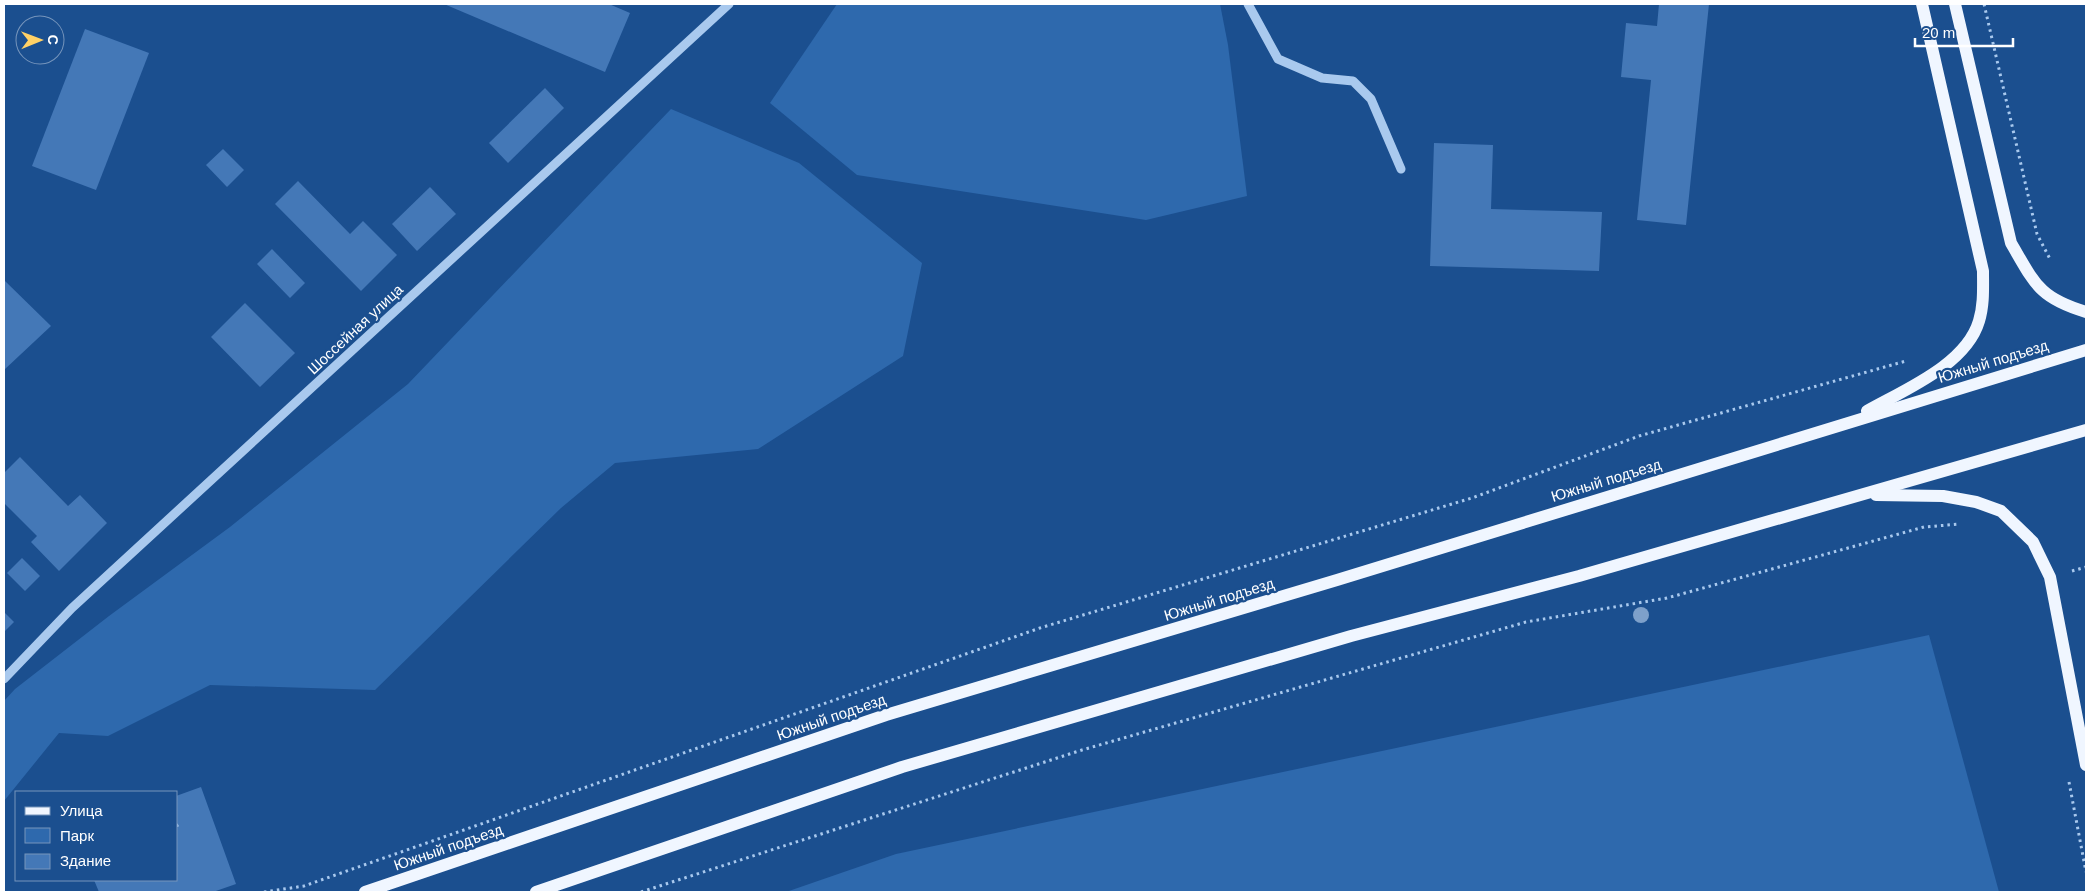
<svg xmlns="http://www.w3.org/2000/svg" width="2090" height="896" font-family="Arial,sans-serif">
<rect width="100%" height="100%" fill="#1b4f8f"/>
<g fill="#2e69ad">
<path d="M837 4H1220L1228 45 1247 196 1146 220 857 175 770 103Z"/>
<path d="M671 109 799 163 922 263 903 356 758 449 615 463 561 508 375 690 210 685 108 736 59 733 4 801V701L15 689 109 616 230 527 408 384Z"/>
<path d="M1929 635 1999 892H786L896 854Z"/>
</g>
<g fill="#4478b7">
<path d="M444 4H609L630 13 605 72Z"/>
<path d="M1659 4H1709L1686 225 1637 220 1651 80 1621 77 1626 23 1657 26Z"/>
<path d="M85 29 149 53 96 190 32 166Z"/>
<path d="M545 88 564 108 508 163 489 143Z"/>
<path d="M1434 143 1493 145 1491 209 1602 212 1599 271 1430 266Z"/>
<path d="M223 149 244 170 227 187 206 165Z"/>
<path d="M298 181 350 234 363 221 397 255 361 291 275 204Z"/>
<path d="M430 187 456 214 417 251 392 224Z"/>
<path d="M272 249 305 283 290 298 257 264Z"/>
<path d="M4 280 51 326 4 370Z"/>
<path d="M245 303 295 353 260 387 211 337Z"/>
<path d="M20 457 68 506 80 495 107 523 59 571 31 542 37 536 4 503V473Z"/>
<path d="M22 558 40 576 25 591 7 573Z"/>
<path d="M4 612 14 622 4 632Z"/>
<path d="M201 787 236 884 213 892H99L94 880H176V796Z"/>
</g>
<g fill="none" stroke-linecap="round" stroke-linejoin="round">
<g stroke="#a9c9ee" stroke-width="3" stroke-dasharray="2.5 4" stroke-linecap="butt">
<path d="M1984 4 2037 234 2050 259"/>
<path d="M2072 571 2086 567"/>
<path d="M2069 782 2086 872"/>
<path d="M176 826 180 824"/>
<path d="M264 892 304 886 1040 628 1472 498 1639 436 1906 361"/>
<path d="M641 892 1082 750 1526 622 1667 598 1924 527 1960 524"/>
</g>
<g stroke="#a9c9ee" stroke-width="9">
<path d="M1248 4 1278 59 1322 78 1353 81 1371 99 1401 169"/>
<path d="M4 679 72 608 729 4"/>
</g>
<g stroke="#f0f6ff" stroke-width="12">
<path d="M1955 4 2011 243C2035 284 2039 298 2086 312"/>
<path d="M1867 411C1904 390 1966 365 1979 321 1984 305 1983 288 1983 271L1922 4"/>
<path d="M1876 495 1943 496 1976 502 2001 511 2033 542 2050 577 2086 765"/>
<path d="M365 892 886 715 1337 580 2086 350"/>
<path d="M536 892 902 767 1351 636 1579 576 2086 430"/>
</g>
</g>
<circle fill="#7ea0ca" cx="1641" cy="615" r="8"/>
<g text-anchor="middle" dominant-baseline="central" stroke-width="4.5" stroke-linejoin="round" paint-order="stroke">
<g font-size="15" fill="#fff" stroke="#1b4f8f">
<text transform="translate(355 329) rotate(-43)">Шоссейная улица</text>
<text transform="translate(1993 361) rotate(-17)">Южный подъезд</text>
<text transform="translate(1606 480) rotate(-17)">Южный подъезд</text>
<text transform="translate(1219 599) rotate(-17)">Южный подъезд</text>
<text transform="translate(831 717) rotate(-19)">Южный подъезд</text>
<text transform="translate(448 847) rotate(-19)">Южный подъезд</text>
</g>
</g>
<rect width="2090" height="896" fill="none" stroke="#ffffff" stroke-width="10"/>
<rect x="15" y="791" width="162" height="90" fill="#1b4f8f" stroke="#7695bc"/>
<rect x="25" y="807" width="25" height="8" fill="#f0f6ff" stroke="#7695bc"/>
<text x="60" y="816" font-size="15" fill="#ffffff">Улица</text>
<rect x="25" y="828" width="25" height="15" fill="#2e69ad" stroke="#7695bc"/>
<text x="60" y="841" font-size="15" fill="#ffffff">Парк</text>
<rect x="25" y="854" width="25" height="15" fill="#4478b7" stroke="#7695bc"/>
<text x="60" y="866" font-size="15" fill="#ffffff">Здание</text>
<g transform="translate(40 40) rotate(89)"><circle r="24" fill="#1b4f8f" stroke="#7695bc"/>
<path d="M0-4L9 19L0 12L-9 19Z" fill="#ffd166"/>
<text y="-8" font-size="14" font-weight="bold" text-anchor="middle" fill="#ffffff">С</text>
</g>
<path d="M1915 38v8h98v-8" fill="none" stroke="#ffffff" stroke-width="2.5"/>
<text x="1922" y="38" font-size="15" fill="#ffffff" stroke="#1b4f8f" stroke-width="4" paint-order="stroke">20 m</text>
</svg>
